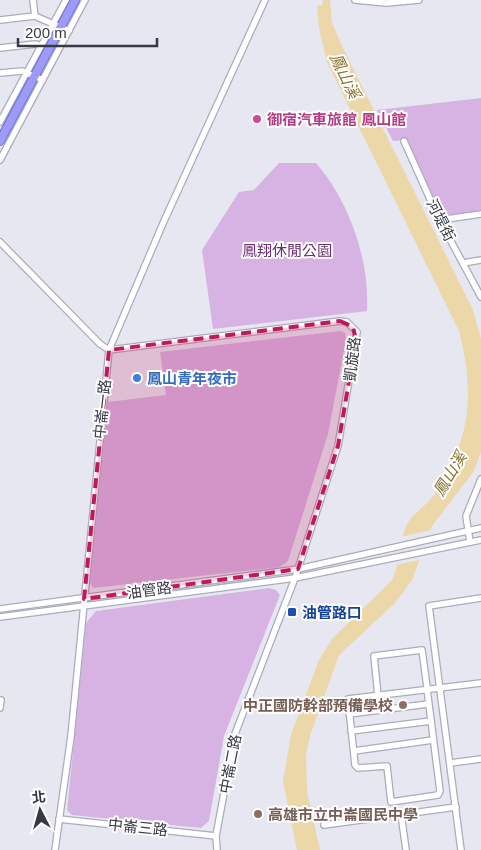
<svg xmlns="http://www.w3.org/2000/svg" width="481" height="850" font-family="Helvetica,'Noto Sans TC',sans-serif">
<rect width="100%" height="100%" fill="#e7e7f2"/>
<g fill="#d7b3e3">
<path d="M481 98V211L446 215 438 211 405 140 393 141 377 110Z"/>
<path d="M279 163H316C349 201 370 260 367 311L213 329 202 250 239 192 254 190Z"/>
<path d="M341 331 345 333 346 339 328 434 288 561 280 567 93 588 90 583 108 402 166 395 160 352Z"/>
<path d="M269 588 276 590 280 595 224 736 209 821 201 828 72 815 67 810 86 623 96 611Z"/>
</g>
<path fill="#ebd7a7" d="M323 0H330L332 23 343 48 473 310 481 339V452L474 471 432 526 412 580 395 603 339 655 310 736 306 754 307 791 320 850H297L283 781 291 735 319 660 332 639 392 580C400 563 399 546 405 529 411 513 426 507 435 494 471 439 475 393 459 331L327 62 319 28 317 5 322 6Z"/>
<path fill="#e7e7f2" d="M434 529 424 559 396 565 401 537Z"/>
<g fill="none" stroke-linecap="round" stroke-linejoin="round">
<defs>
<g id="minor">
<path d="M33 0 35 16"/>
<path d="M355 0 386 3 419 0"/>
<path d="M0 20 35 16 69 31"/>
<path d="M0 48 36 44 41 46"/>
<path d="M0 73 22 71 43 80"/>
<path d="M0 122 66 0"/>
<path d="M404 141 439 219 481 297"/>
<path d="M0 160 85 0"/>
<path d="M440 220 481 214"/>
<path d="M0 242 100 344 109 350 340 321 347 322 357 332 338 446 295 578 235 734 216 836 217 850"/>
<path d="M463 263 481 260"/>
<path d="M470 542 466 516 481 479"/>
<path d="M0 609 298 569 481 528"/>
<path d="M0 617 295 578 481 540"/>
<path d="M378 696 374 656 422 650 427 687V689L440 791 438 795 391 802 387 766 358 768 355 765 348 699C392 694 437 688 481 683"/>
<path d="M0 708 1 700"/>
<path d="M349 714 428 704"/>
<path d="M351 731 431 721"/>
<path d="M354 751 433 740"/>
<path d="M450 763 481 759"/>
<path d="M401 814 406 850"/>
<path d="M59 819 216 836"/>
<path d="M324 825 456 807"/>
<path d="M55 850 71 736 109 350 164 221 265 0"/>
<path d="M461 850 429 606 481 598"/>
</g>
<path id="major" d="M0 141 75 0"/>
</defs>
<use href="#minor" stroke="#aaabbd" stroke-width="8"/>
<use href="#major" stroke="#6c6dda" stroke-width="10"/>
<use href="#minor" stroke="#fff" stroke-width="5.5"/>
<use href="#major" stroke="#9d9bf7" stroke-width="8"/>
</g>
<path fill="#c2185b" fill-opacity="0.2" stroke="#c2185b" stroke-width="4" stroke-dasharray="10 6" stroke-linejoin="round" d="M340 321 353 327 356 340 338 446 298 569 84 599 109 350Z"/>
<circle fill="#d1479c" stroke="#fff" stroke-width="2" cx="257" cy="119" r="5"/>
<circle fill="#3f7fe0" stroke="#fff" stroke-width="2" cx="137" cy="378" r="5"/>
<rect fill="#1a4fb4" stroke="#fff" stroke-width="2" x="287" y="607" width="10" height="10" rx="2.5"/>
<g fill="#8d6e63" stroke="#fff" stroke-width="2">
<circle cx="403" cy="705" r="5"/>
<circle cx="258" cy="814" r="5"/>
</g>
<g text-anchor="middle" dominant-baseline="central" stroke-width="4" stroke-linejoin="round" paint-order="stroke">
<g font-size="15" font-weight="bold" fill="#b23c85" stroke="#fff" text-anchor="start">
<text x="267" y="119">御宿汽車旅館 鳳山館</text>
</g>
<g font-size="15" fill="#363845" stroke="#fff">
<text transform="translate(441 220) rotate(63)">河堤街</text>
<text transform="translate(352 359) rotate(-83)">凱旋路</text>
<text transform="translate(102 409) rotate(-84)">中崙一路</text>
<text transform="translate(149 590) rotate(-8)">油管路</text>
<text transform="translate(230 764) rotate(-79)">中崙二路</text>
<text transform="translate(138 827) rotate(6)">中崙三路</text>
</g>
<g font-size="15" fill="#6c2e72" stroke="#fff">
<text x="287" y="250">鳳翔休閒公園</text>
</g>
<g font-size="15" font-weight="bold" fill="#366cbe" stroke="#fff" text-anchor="start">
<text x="147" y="378">鳳山青年夜市</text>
</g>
<g font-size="15" font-weight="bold" fill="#164399" stroke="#fff" text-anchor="start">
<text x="302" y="612">油管路口</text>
</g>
<g font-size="15" font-weight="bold" fill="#785e54" stroke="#fff" text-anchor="end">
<text x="393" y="705">中正國防幹部預備學校</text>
<text x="268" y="814" text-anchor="start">高雄市立中崙國民中學</text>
</g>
<g font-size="16" font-style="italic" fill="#8a7130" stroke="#fff">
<text transform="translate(345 76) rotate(64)">鳳山溪</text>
<text transform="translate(450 474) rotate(-59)">鳳山溪</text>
</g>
</g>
<g transform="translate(40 810) rotate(354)" stroke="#ffffff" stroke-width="4" paint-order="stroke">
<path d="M0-4L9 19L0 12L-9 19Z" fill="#363845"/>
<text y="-8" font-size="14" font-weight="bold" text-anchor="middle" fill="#363845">北</text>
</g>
<path d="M18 38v8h139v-8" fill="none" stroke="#363845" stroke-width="2.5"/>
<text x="25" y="38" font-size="15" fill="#363845" stroke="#ffffff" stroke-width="4" paint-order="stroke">200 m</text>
</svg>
